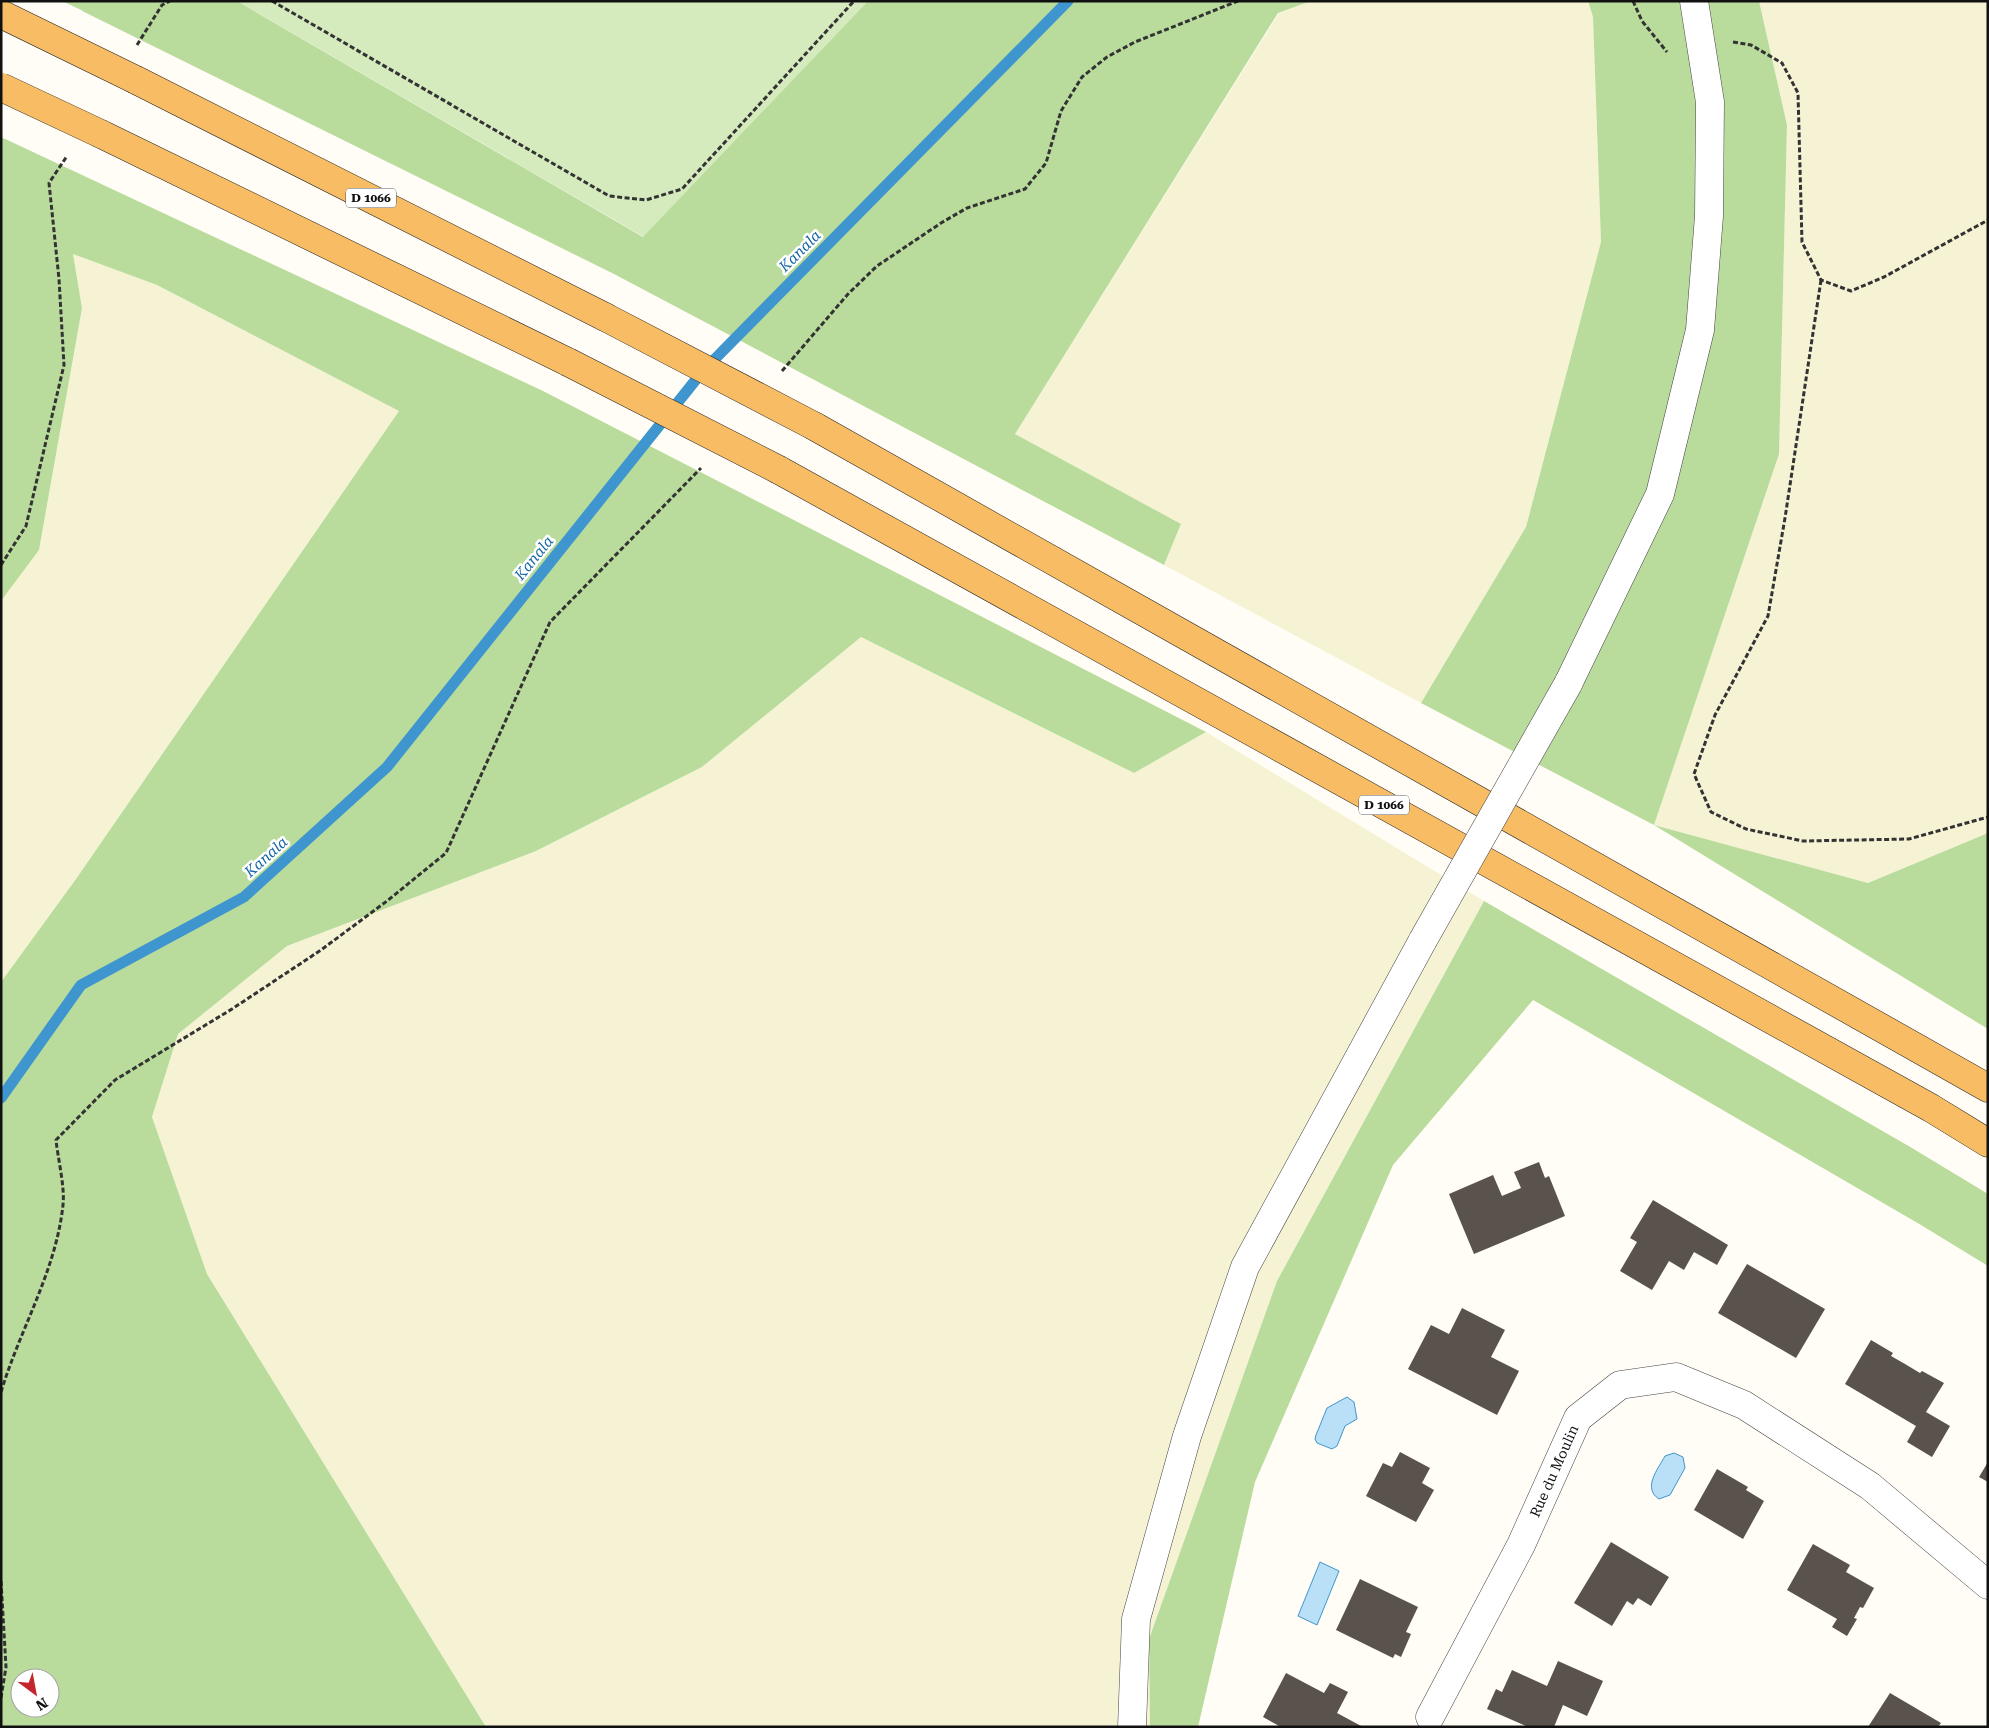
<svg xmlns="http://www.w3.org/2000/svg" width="1989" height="1728" font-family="'Roboto Serif',serif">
<rect width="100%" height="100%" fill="#fffdf5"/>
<g fill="#f6f3d4">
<path d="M1311 1H1588L1593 17 1601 242 1526 527 1421 703 1164 565 1181 525 1015 434 1279 13Z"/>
<path d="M1759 1H1988V833L1868 883 1654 825 1779 454 1787 125Z"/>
<path d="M73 254 157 285 399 411 76 879 1 982V601L39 550 82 308Z"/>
<path d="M861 637 1134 773 1206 732 1484 901 1277 1281 1149 1639 1150 1727H486L207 1274 152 1117 178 1034 287 946 536 851 702 767Z"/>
</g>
<path fill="#d5ebbd" d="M237 1H868L644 237Z"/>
<g fill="#b9dc9c" fill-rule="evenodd">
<path d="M62 1H237L643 237 868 1H1311L1278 13 1015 434 1181 524 1164 565 614 274Z"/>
<path d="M1588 1H1759L1787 125 1779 454 1654 825 1868 883 1988 833V1029L1654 825 1421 703 1526 527 1601 242 1593 17Z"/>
<path d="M1 137 543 391 1206 732 1134 773 861 637 702 767 536 851 287 946 178 1034 152 1117 207 1274 486 1727H1V982L76 879 399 411 157 285 73 254 82 308 39 550 1 601ZM20 1678H50V1708H20Z"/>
<path d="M1484 901 1912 1148 1988 1194V1266L1921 1225 1533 1000 1393 1165 1255 1482 1198 1727H1150L1149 1639 1277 1281Z"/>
</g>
<g fill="#b9e0f7" stroke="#3f96cf">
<path d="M1347 1397 1354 1402 1357 1419 1345 1426 1337 1446 1332 1449 1317 1443 1315 1439 1316 1435 1327 1408Z"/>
<path d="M1674 1453 1683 1457 1685 1468 1670 1495 1659 1499C1642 1488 1658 1469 1665 1456Z"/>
<path d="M1320 1562 1339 1571 1317 1625 1298 1616Z"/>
</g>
<path fill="#fffdf5" d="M1 1H62L83 11 6 139 1 137Z"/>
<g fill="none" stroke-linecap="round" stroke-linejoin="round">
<path stroke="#3f96cf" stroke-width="11" d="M1 1098 81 985 244 897 387 767 702 372 1068 1"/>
</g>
<g fill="#5a524d">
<path d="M1539 1162 1545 1178 1549 1176 1565 1216 1474 1254 1449 1194 1493 1175 1502 1196 1521 1188 1514 1172Z"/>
<path d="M1653 1200 1728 1245 1717 1265 1694 1252 1684 1270 1669 1261 1652 1290 1620 1271 1637 1242 1630 1238Z"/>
<path d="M1747 1264 1825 1309 1796 1358 1718 1313Z"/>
<path d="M1462 1308 1505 1330 1491 1357 1519 1371 1497 1415 1408 1369 1431 1325 1449 1334Z"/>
<path d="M1871 1340 1893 1353 1891 1356 1905 1364 1920 1373 1922 1371 1944 1383 1926 1412 1950 1426 1932 1457 1907 1442 1916 1426 1845 1384Z"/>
<path d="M1400 1452 1430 1468 1422 1483 1434 1490 1416 1522 1366 1496 1383 1463 1392 1467Z"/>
<path d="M1988 1462V1482L1979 1477Z"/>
<path d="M1717 1469 1748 1487 1746 1490 1764 1501 1743 1539 1694 1510Z"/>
<path d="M1611 1542 1669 1577 1651 1606 1638 1598 1633 1605 1627 1601 1612 1626 1574 1603Z"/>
<path d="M1813 1544 1850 1565 1846 1572 1874 1588 1863 1608 1860 1607 1854 1618 1857 1619 1847 1636 1832 1627 1837 1619 1787 1590Z"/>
<path d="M1360 1579 1418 1607 1406 1632 1411 1634 1401 1657 1395 1654 1393 1658 1336 1630Z"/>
<path d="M1558 1661 1603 1681 1587 1716 1563 1705 1554 1727H1528L1487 1709 1496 1689 1502 1692 1512 1670 1547 1686Z"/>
<path d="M1286 1673 1324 1693 1330 1683 1348 1692 1337 1713 1363 1727H1281L1263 1717Z"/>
<path d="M1890 1693 1941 1723 1938 1727H1868Z"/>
</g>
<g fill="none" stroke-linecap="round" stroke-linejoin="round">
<defs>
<g id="minor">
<path d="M1568 684 1660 494 1700 330 1709 216 1710 102 1694 1"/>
<path d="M1430 1717 1521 1545 1578 1418 1620 1385 1676 1377 1744 1405 1870 1486 1988 1585"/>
<path d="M1132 1727 1136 1619 1187 1436 1245 1267 1423 940"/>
</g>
<g id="trunk">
<path d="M136 80 605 317"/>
<path d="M101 134 568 362"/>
<path d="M814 426 1988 1088"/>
<path d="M779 470 1931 1108 1988 1143"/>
</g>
</defs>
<use href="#minor" stroke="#444" stroke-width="29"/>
<use href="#trunk" stroke="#222" stroke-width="29"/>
<g stroke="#333" stroke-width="3" stroke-dasharray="5 2.5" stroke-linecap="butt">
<path d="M272 1 609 196 646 200 682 189 854 1"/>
<path d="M1633 1 1642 21 1667 52"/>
<path d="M1733 42 1751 45 1782 63 1798 93 1802 242 1821 280 1851 291 1884 277 1988 220"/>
<path d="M137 45 162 5 170 1"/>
<path d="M1821 280 1785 518 1768 616 1715 715 1694 774 1711 812 1746 829 1803 841 1909 839 1988 817"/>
<path d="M782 371 848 294 877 266 941 223 967 208 1025 189 1046 163 1061 111 1082 77 1107 57 1135 42 1238 1"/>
<path d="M1 565 26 526 64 365 59 279 49 183 67 156"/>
<path d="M1 1392C20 1329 56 1271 63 1205 65 1187 58 1159 56 1140L115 1080 232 1009 321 950 387 901 446 853 550 622 701 468"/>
<path d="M1 1581 6 1667 1 1698"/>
</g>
<use href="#minor" stroke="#fff" stroke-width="28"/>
<use href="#trunk" stroke="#f7bc64" stroke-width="28"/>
<defs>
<path id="minor-bridge" d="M1423 940 1568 684"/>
<g id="trunk-bridge">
<path d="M1 14 136 80"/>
<path d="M1 87 101 134"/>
<path d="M605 317 814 426"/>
<path d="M568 362 779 470"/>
</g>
</defs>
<use href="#minor-bridge" stroke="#444" stroke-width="29" stroke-linecap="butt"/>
<use href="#trunk-bridge" stroke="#222" stroke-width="29" stroke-linecap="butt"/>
<use href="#minor-bridge" stroke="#fff" stroke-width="28"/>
<use href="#trunk-bridge" stroke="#f7bc64" stroke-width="28"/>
</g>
<g text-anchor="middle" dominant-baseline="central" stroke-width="5" stroke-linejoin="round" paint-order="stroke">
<g fill="#fff" stroke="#585858" stroke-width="1">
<rect x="346" y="188.5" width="50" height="19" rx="4"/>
<rect x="1359" y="795.5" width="50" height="19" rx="4"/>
</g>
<g font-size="12" font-weight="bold" fill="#111">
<text x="371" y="198">D 1066</text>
<text x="1384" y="805">D 1066</text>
</g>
<g font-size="14" fill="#111" stroke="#fff">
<text transform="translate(1554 1471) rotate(-66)">Rue du Moulin</text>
</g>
<g font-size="15" font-style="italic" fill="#1768a6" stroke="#fff">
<text transform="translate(800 251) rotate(-45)">Kanala</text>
<text transform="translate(534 558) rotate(-51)">Kanala</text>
<text transform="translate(266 857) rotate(-42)">Kanala</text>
</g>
</g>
<rect width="1989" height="1728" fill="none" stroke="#111111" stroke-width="5"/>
<g transform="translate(35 1693) rotate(148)"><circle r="24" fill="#ffffff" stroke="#a0a0a0"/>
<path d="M0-4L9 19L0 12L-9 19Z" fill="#c4262e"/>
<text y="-8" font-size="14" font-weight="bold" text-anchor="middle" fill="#111111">N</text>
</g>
</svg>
